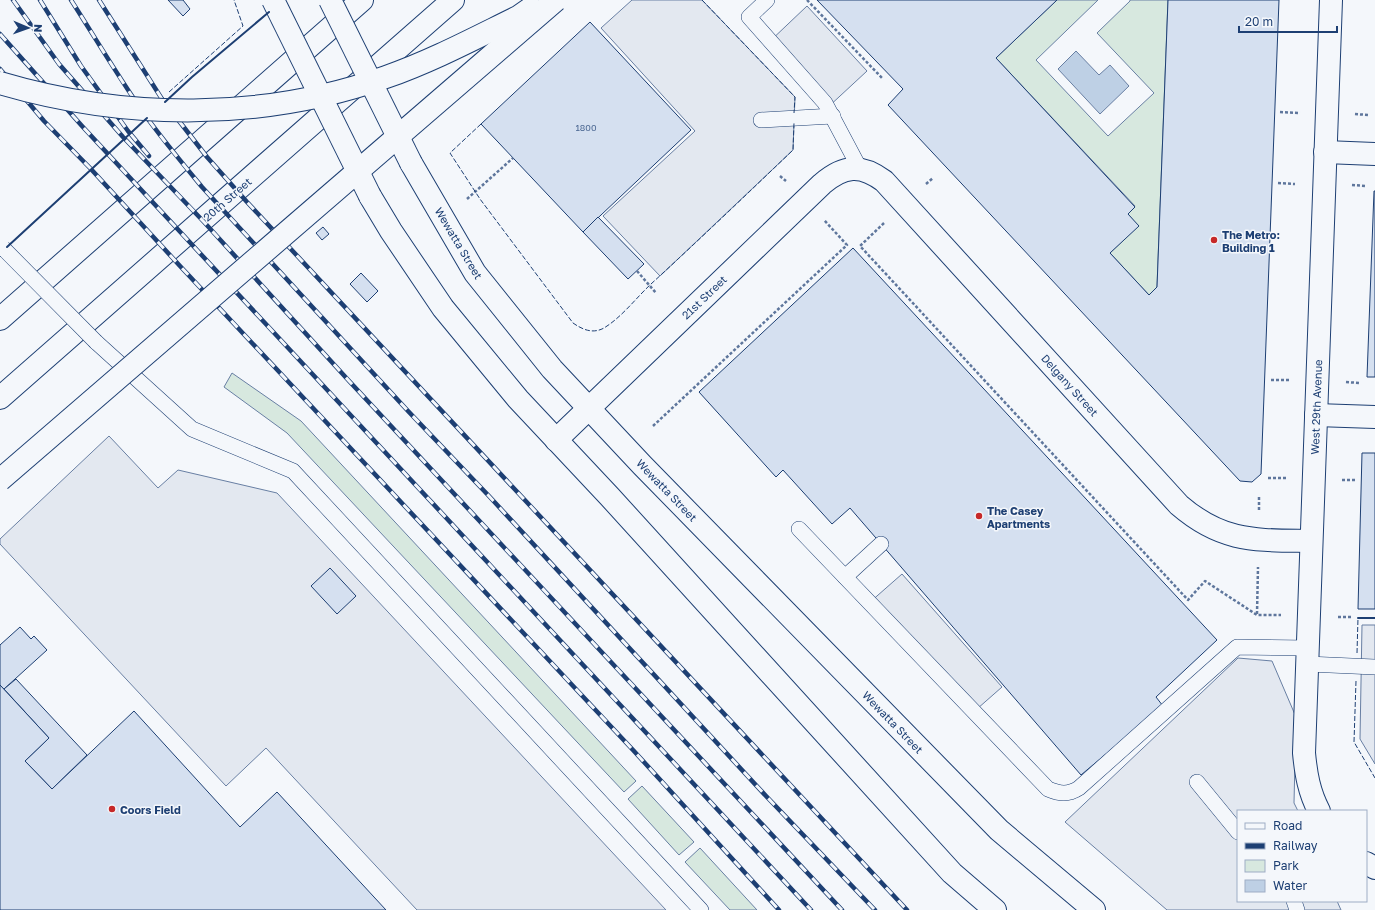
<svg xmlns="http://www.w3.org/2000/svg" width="1375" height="910" font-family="'Golos Text',sans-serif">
<rect width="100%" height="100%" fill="#f4f7fb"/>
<g fill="#d7e8df" stroke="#687fa3">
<path d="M1057 0H1098L1036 60 1108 136 1154 93 1097 33 1130 1V0H1168L1157 287 1149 295 1110 253 1138 226 1128 214 1135 206 996 58Z"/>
<path d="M232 373 301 421 636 781 624 792 287 433 224 387Z"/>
<path d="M642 786 694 842 679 855 628 799Z"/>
<path d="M700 848 757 910H730L685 862Z"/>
</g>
<g fill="#e3e8f0" stroke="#687fa3">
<path d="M632 0H702L795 97 793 150 660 276 603 216 695 131 601 28Z"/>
<path d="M807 6 867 71 826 109 767 44Z"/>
<path d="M109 436 158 488 178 470 277 493 666 910H417L266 748 226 786 0 544V539Z"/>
<path d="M902 574 1002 687 969 716 869 603Z"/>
<path d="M1362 625H1375V764L1360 739Z"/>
<path d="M1238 658 1272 661 1296 717 1294 803 1298 811H1238V901H1337L1341 910H1167L1065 822Z"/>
</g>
<path fill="#bed0e5" stroke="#687fa3" d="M1076 51 1099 75 1110 65 1129 86 1100 114 1058 69Z"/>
<g fill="#d5e0f0" stroke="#1d3f73">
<path d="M168 0H183L190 9 183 16Z"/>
<path d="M817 0H1057L996 58 1135 207 1128 214 1139 226 1110 253 1149 295 1157 287 1168 0H1279L1261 474 1252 482 1240 481 888 105 903 89Z"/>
<path d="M590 22 691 130 583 232 481 124Z"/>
<path d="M1374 191H1375V377H1367Z"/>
<path d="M598 217 644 264 628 279 583 232Z"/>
<path d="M323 227 329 234 322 240 316 233Z"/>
<path d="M853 248 1217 640 1156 697 1163 706 1081 775 850 508 832 524 783 470 776 477 699 392Z"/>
<path d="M361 273 378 291 367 302 350 284Z"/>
<path d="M1362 453H1375V609H1358Z"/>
<path d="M330 568 356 596 337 614 311 586Z"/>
<path d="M20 627 31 639 34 636 47 650 4 689 0 685V645Z"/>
<path d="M16 679 87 755 52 789 25 761 49 738 4 689Z"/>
<path d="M0 685 49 738 25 761 52 789 134 711 240 827 277 792 386 910H0Z"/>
</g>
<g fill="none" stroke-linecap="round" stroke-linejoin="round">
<defs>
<g id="lane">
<path d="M767 0 749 17 825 103 860 169"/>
<path d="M761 120 833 116"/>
<path d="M96 342 192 429 293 471 701 910"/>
<path d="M799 529 1048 789C1060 794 1068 795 1079 788L1237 647 1307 648"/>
<path d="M845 577 881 544"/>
<path d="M1307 664 1375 667"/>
<path d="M1197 782 1238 832"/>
<path d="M1294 901 1297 910"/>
</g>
<g id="street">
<path d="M1325 152 1375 154"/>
<path d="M1316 415 1375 417"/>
<path d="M556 440 822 184C844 165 861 164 884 181L1179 505C1223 543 1256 540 1311 541"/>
<path d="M1319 811C1309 792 1306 774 1304 753L1331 0"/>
<path d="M1366 863 1375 868"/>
</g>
<g id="secondary">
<path d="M411 163 475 273 552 369 642 465 999 830 1094 910"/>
<path d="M370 196 391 231 443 308 518 399 610 497 952 873 995 910"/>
<path d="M0 319 362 0"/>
<path d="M0 398 453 0"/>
</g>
</defs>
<use href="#lane" stroke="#1d3f73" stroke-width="16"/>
<use href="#street" stroke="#1d3f73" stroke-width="24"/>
<use href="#secondary" stroke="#1d3f73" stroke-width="24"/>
<g stroke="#5e769c" stroke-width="2.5" stroke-dasharray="3 2" stroke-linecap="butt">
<path d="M807 0 883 79"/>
<path d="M1280 112 1300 113"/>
<path d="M1355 114 1368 115"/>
<path d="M780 176 786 181"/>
<path d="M1278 183 1295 184"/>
<path d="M926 184 933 178"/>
<path d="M1352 185 1366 186"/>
<path d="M467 199 513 158"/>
<path d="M884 223 860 246 1188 600 1205 581 1257 615H1281"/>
<path d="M637 271 656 293"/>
<path d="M1271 380H1289"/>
<path d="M1346 382 1359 383"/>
<path d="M653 426 847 245 824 220"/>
<path d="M1268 478H1286"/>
<path d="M1342 480H1356"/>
<path d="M1259 497V510"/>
<path d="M1257 614 1258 567"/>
<path d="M1338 617H1351"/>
</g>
<use href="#lane" stroke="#f4f7fb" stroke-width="15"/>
<use href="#street" stroke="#f4f7fb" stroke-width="22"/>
<use href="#secondary" stroke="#f4f7fb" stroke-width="22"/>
<defs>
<g id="rail">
<path d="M13 0 59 64 123 137 204 222 350 382 842 910"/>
<path d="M40 0 81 66 128 131 149 156"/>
<path d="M71 0C96 39 119 78 145 115 163 140 183 164 202 187L408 411 488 495 766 796 875 910"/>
<path d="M99 0 162 99 207 157 247 202 907 910"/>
<path d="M0 34 82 126 197 250 811 910"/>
<path d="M0 69 44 121 90 168 180 266 633 750 779 910"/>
</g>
</defs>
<use href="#rail" stroke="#1d3f73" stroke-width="4.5"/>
<use href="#rail" stroke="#f4f7fb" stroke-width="3" stroke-dasharray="9" stroke-linecap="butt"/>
<defs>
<path id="lane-bridge" d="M3 248 96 342"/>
<g id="secondary-bridge">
<path d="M273 0 370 196"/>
<path d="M330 0 411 163"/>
</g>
<g id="highway-bridge">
<path d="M0 83C125 120 263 121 386 77 432 61 475 38 518 17L531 8"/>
<path d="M0 480 556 0"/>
</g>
</defs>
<use href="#lane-bridge" stroke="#1d3f73" stroke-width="16" stroke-linecap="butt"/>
<use href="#secondary-bridge" stroke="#1d3f73" stroke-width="24" stroke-linecap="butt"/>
<use href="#highway-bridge" stroke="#1d3f73" stroke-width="24" stroke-linecap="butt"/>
<use href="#lane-bridge" stroke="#f4f7fb" stroke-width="15"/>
<use href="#secondary-bridge" stroke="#f4f7fb" stroke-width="22"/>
<use href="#highway-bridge" stroke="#f4f7fb" stroke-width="22"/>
<g stroke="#1d3f73" stroke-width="1" stroke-dasharray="5 2" stroke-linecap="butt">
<path d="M702 0 795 97 794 113"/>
<path d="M169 92 243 26 234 0"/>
<path d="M481 124 450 153 480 199 573 323C583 330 593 334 604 328 622 317 636 298 651 284 699 240 746 195 793 150L794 123"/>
<path d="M1357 653 1358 618"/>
<path d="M1356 681 1354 742 1375 778"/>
</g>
<g stroke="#1d3f73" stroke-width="2">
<path d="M165 102 192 77 269 12"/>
<path d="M7 247 147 118"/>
<path d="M1358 618H1375"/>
</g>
</g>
<g fill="#c62828" stroke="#f4f7fb" stroke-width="1.5">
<circle cx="1214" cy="240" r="4"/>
<circle cx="979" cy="516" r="4"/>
<circle cx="112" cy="809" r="4"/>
</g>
<g text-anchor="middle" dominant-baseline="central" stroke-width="3" stroke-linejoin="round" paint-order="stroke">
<g font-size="9" fill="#4b6792">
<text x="586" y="127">1800</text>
</g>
<g font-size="11" fill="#1d3f73" stroke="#f4f7fb">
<text transform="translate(227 199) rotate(-41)">20th Street</text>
<text transform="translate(459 243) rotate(59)">Wewatta Street</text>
<text transform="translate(704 297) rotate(-44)">21st Street</text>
<text transform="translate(1070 385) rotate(48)">Delgany Street</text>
<text transform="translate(1316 407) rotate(-88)">West 29th Avenue</text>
<text transform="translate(667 490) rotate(46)">Wewatta Street</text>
<text transform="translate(893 722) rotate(46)">Wewatta Street</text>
</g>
<g font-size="11" font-weight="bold" fill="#1d3f73" stroke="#f4f7fb" text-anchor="start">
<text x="1222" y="234">The Metro:<tspan x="1222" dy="13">Building 1</tspan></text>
<text x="987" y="510">The Casey<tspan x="987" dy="13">Apartments</tspan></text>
<text x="120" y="809">Coors Field</text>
</g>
</g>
<rect x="1237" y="810" width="130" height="92" fill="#f4f7fb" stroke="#9eadc5"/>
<rect x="1245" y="823" width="20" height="6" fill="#f4f7fb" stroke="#9eadc5"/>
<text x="1273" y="830" font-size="12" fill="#1d3f73">Road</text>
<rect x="1245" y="843" width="20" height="6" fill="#1d3f73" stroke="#9eadc5"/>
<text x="1273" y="850" font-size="12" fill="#1d3f73">Railway</text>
<rect x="1245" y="860" width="20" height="12" fill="#d7e8df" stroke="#9eadc5"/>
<text x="1273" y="870" font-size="12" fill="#1d3f73">Park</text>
<rect x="1245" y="880" width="20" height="12" fill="#bed0e5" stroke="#9eadc5"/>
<text x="1273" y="890" font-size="12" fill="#1d3f73">Water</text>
<g transform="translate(28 28) rotate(92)" stroke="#f4f7fb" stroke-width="3" paint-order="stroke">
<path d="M0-3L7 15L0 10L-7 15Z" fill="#1d3f73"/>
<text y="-6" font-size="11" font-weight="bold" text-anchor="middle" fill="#1d3f73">N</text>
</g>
<path d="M1239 26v6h98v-6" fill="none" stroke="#1d3f73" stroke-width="2"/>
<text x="1245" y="26" font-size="12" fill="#1d3f73" stroke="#f4f7fb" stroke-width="3" paint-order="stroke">20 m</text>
</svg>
